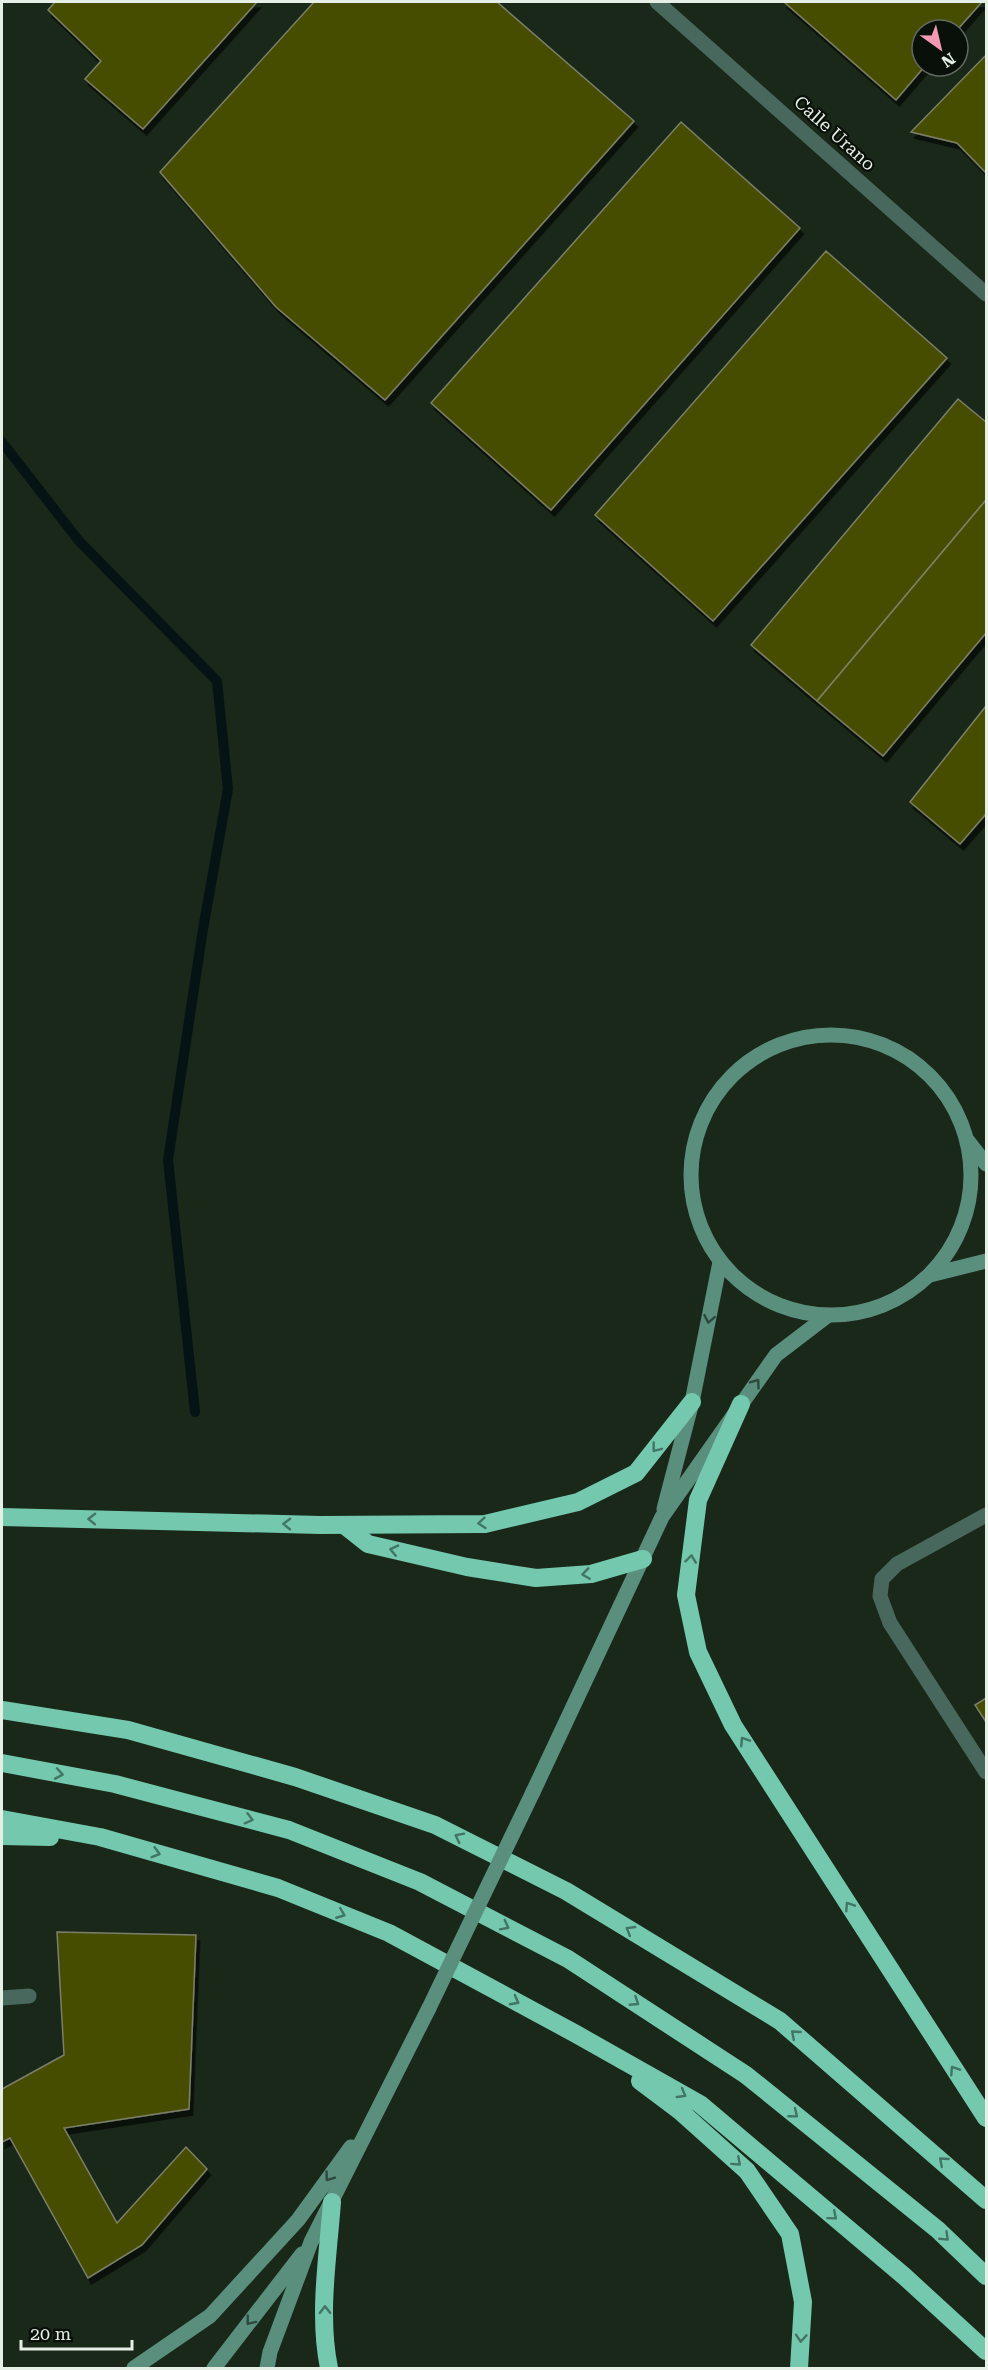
<svg xmlns="http://www.w3.org/2000/svg" width="988" height="2370" font-family="'Roboto Serif',serif">
<defs>
<filter id="shadow"><feDropShadow dx="3.5" dy="6" stdDeviation="0" flood-color="#0009"/></filter>
</defs>
<rect width="100%" height="100%" fill="#1a2819"/>
<g fill="none" stroke-linecap="round" stroke-linejoin="round">
<path stroke="#061314" stroke-width="10" d="M2 442 79 541 217 681 228 789 203 929 168 1160 195 1412"/>
</g>
<g fill="#474e00" stroke="#7c7f69" stroke-width="1.5" filter="url(#shadow)">
<path d="M55 2H257L143 129 85 79 101 61 48 10Z"/>
<path d="M314 2H497L634 121 385 400 276 307 160 172Z"/>
<path d="M784 2H982L957 30H922V66H925L896 100Z"/>
<path d="M986 55V173L957 143 911 132Z"/>
<path d="M681 122 800 228 551 510 431 403Z"/>
<path d="M826 251 947 358 713 621 595 515Z"/>
<path d="M958 399 986 422V500L817 701 751 645Z"/>
<path d="M986 500V633L883 756 817 701Z"/>
<path d="M986 706V814L960 844 910 802Z"/>
<path d="M986 1698V1722L975 1705Z"/>
<path d="M57 1932 196 1935 189 2109 64 2128 117 2223 186 2147 207 2169 142 2245 88 2278 10 2138 2 2142V2089L64 2055Z"/>
</g>
<g fill="none" stroke-linecap="round" stroke-linejoin="round">
<g stroke="#48685d" stroke-width="15">
<path d="M986 1515 897 1564 882 1579 880 1596 890 1623 986 1772"/>
<path d="M2 1998 29 1996"/>
</g>
<path stroke="#48685d" stroke-width="15" d="M657 2 986 294"/>
<g stroke="#5a8f7e" stroke-width="15">
<circle cx="831" cy="1175" r="140"/>
<path d="M968 1141 986 1164"/>
<path d="M930 1275 986 1261"/>
<path d="M664 1509 692 1402 720 1262"/>
<path d="M533 1792 662 1517 776 1355 827 1316"/>
<path d="M134 2368 210 2316 298 2220 351 2147"/>
<path d="M214 2368 302 2254"/>
<path d="M267 2368 270 2352 311 2242 429 2008"/>
</g>
<g stroke="#73c8ae" stroke-width="18">
<path d="M741 1404 698 1500 686 1595 698 1652 733 1725 986 2118"/>
<path d="M2 1517 320 1525 485 1524 578 1502 636 1473 692 1402"/>
<path d="M344 1525 368 1544 467 1567 536 1578 591 1574 643 1559"/>
<path d="M2 1710 128 1730 295 1777 435 1825 566 1891 780 2021 986 2200"/>
<path d="M2 1763 115 1784 289 1830 420 1882 568 1959 746 2075 938 2230 986 2276"/>
<path d="M2 1819 100 1837 278 1888 389 1933 576 2034 700 2104 904 2276 986 2351"/>
<path d="M2 1836 50 1837"/>
<path d="M640 2081 680 2111 747 2171 790 2234 803 2302 799 2368"/>
<path d="M329 2368C318 2315 328 2256 332 2202"/>
</g>
<path stroke="#5a8f7e" stroke-width="15" d="M429 2008 533 1792"/>
</g>
<defs><path id="oneway-chevron" d="M-2-3.5L2.5 0L-2 3.5" fill="none" stroke-width="1.6" stroke-linecap="round" stroke-linejoin="round" transform="scale(1.5)"/></defs>
<g stroke="#2d493e">
<use href="#oneway-chevron" transform="translate(709 1319) rotate(101)"/>
<use href="#oneway-chevron" transform="translate(756 1383) rotate(-54)"/>
<use href="#oneway-chevron" transform="translate(329 2177) rotate(126)"/>
<use href="#oneway-chevron" transform="translate(250 2321) rotate(128)"/>
</g>
<g stroke="#437564">
<use href="#oneway-chevron" transform="translate(656 1448) rotate(128)"/>
<use href="#oneway-chevron" transform="translate(92 1519) rotate(-179)"/>
<use href="#oneway-chevron" transform="translate(482 1523) rotate(175)"/>
<use href="#oneway-chevron" transform="translate(287 1524) rotate(-179)"/>
<use href="#oneway-chevron" transform="translate(394 1550) rotate(-167)"/>
<use href="#oneway-chevron" transform="translate(691 1559) rotate(-83)"/>
<use href="#oneway-chevron" transform="translate(586 1574) rotate(172)"/>
<use href="#oneway-chevron" transform="translate(744 1741) rotate(-123)"/>
<use href="#oneway-chevron" transform="translate(59 1774) rotate(10)"/>
<use href="#oneway-chevron" transform="translate(249 1819) rotate(15)"/>
<use href="#oneway-chevron" transform="translate(459 1837) rotate(-153)"/>
<use href="#oneway-chevron" transform="translate(156 1853) rotate(16)"/>
<use href="#oneway-chevron" transform="translate(849 1906) rotate(-123)"/>
<use href="#oneway-chevron" transform="translate(341 1914) rotate(22)"/>
<use href="#oneway-chevron" transform="translate(505 1926) rotate(27)"/>
<use href="#oneway-chevron" transform="translate(630 1930) rotate(-149)"/>
<use href="#oneway-chevron" transform="translate(515 2001) rotate(28)"/>
<use href="#oneway-chevron" transform="translate(635 2002) rotate(33)"/>
<use href="#oneway-chevron" transform="translate(795 2034) rotate(-139)"/>
<use href="#oneway-chevron" transform="translate(954 2070) rotate(-123)"/>
<use href="#oneway-chevron" transform="translate(682 2094) rotate(30)"/>
<use href="#oneway-chevron" transform="translate(794 2114) rotate(39)"/>
<use href="#oneway-chevron" transform="translate(943 2161) rotate(-139)"/>
<use href="#oneway-chevron" transform="translate(737 2162) rotate(42)"/>
<use href="#oneway-chevron" transform="translate(833 2216) rotate(40)"/>
<use href="#oneway-chevron" transform="translate(945 2237) rotate(44)"/>
<use href="#oneway-chevron" transform="translate(325 2310) rotate(-91)"/>
<use href="#oneway-chevron" transform="translate(801 2338) rotate(94)"/>
</g>
<g text-anchor="middle" dominant-baseline="central" stroke-width="4.5" stroke-linejoin="round" paint-order="stroke">
<g font-size="18" fill="#e5efe5" stroke="#090f09">
<text transform="translate(835 133) rotate(42)">Calle Urano</text>
</g>
</g>
<rect width="988" height="2370" fill="none" stroke="#e5efe5" stroke-width="6"/>
<g transform="translate(940 48) rotate(146)"><circle r="28" fill="#090f09" stroke="#616961" stroke-width="1.5"/>
<path d="M0-4.5L10 22L0 15L-10 22Z" fill="#f19ab2"/>
<text y="-9" font-size="16" font-weight="bold" text-anchor="middle" fill="#e5efe5">N</text>
</g>
<path d="M21 2340v9h111v-9" fill="none" stroke="#e5efe5" stroke-width="3"/>
<text x="30" y="2340" font-size="18" fill="#e5efe5" stroke="#090f09" stroke-width="4.5" paint-order="stroke">20 m</text>
</svg>
